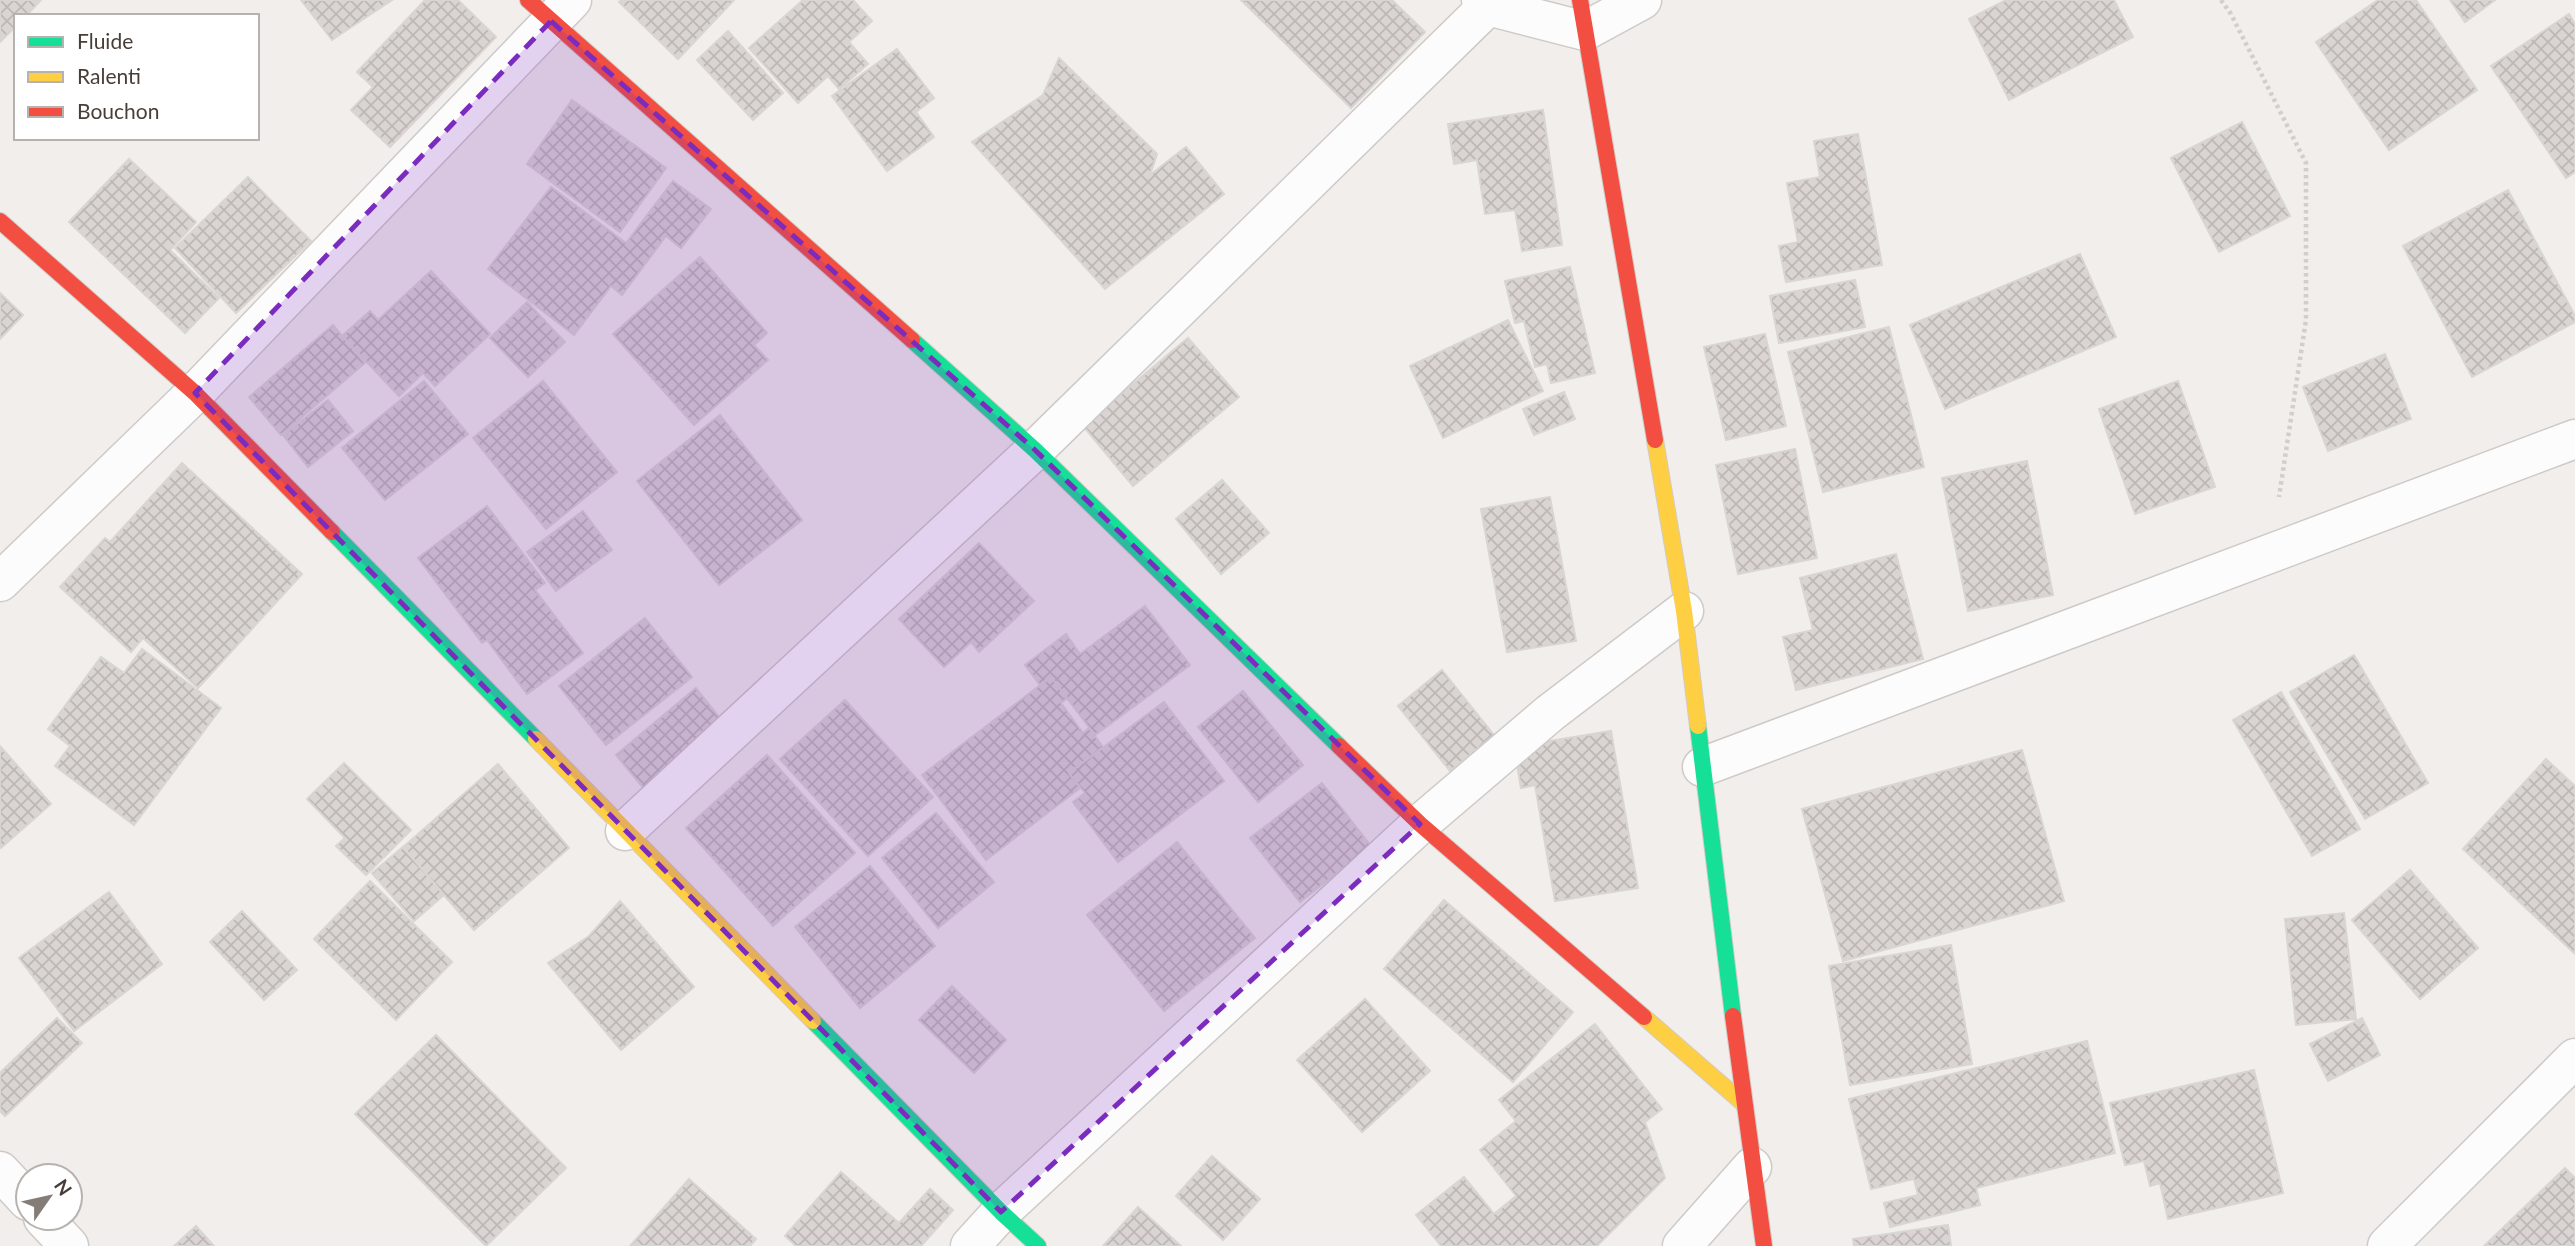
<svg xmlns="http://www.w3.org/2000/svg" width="2575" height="1246" font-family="Lato,sans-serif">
<defs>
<pattern id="building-cross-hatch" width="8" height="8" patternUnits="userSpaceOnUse" patternTransform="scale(1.75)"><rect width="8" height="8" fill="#dad5d3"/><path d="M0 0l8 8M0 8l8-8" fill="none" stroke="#bdb8b6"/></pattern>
</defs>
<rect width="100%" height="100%" fill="#f1eeec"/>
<g fill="url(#building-cross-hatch)" stroke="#d9d5d2" stroke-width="2">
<path d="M0 0H41L26 16H16V26L0 42Z"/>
<path d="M301 0H392L332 40Z"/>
<path d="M425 0H458L496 37 390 147 351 110 373 87 357 72Z"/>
<path d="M622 0H734L678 59 619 2Z"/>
<path d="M803 0H853L872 21 849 42 868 64 839 89 828 76 798 103 749 48Z"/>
<path d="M1241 0H1392L1425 32 1351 108Z"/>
<path d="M2006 0H2114L2133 37 2009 100 1969 19Z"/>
<path d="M2378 0H2416L2477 90 2389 150 2316 42Z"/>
<path d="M2450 0H2495L2465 22Z"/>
<path d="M2569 14 2575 24V172L2566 178 2491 66Z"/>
<path d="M728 31 783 93 753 120 697 60Z"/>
<path d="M897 49 934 98 916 112 934 137 887 171 832 96Z"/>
<path d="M1059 58 1157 154 1150 175 1186 147 1224 194 1105 289 972 142 1043 95Z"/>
<path d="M572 100 666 168 620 232 527 164Z"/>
<path d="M1543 110 1562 245 1522 251 1515 210 1485 214 1477 160 1454 164 1448 124Z"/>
<path d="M2242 122 2290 216 2219 252 2171 158Z"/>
<path d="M1858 134 1882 265 1786 282 1779 246 1798 242 1787 183 1820 177 1814 141Z"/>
<path d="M129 159 196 222 170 250 219 298 185 333 69 222Z"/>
<path d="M248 177 311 241 236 313 175 248Z"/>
<path d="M673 181 711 209 681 248 666 236 622 295 611 286 574 335 488 269 551 187 626 243Z"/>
<path d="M2508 190 2575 316V322L2472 377 2403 246Z"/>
<path d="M2080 254 2116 337 1945 409 1910 325Z"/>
<path d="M700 257 767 333 754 345 768 360 694 425 613 334Z"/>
<path d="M1570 267 1595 373 1551 383 1547 364 1535 367 1524 321 1515 323 1505 281Z"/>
<path d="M431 271 490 334 435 386 423 373 399 396 342 336 370 311 378 320Z"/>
<path d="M1855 280 1865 327 1779 343 1770 296Z"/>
<path d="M0 293 23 315 0 339Z"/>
<path d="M527 302 565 342 528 377 490 338Z"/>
<path d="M1508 320 1543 391 1443 438 1410 366Z"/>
<path d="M333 325 365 363 281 435 249 397Z"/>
<path d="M1889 327 1924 467 1823 492 1788 352Z"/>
<path d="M1765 334 1786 426 1726 440 1704 347Z"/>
<path d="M1188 338 1239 397 1133 486 1083 426Z"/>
<path d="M2385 354 2411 419 2328 451 2303 387Z"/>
<path d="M424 381 468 434 385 500 342 448Z"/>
<path d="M543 381 617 472 546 529 473 438Z"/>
<path d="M2178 381 2215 487 2135 514 2099 409Z"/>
<path d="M1564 392 1575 419 1534 435 1523 409Z"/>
<path d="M328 400 353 431 308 467 283 435Z"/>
<path d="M720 415 802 520 719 585 637 481Z"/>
<path d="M1795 449 1817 558 1738 574 1716 465Z"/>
<path d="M2027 461 2053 595 1968 611 1942 478Z"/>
<path d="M182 463 302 574 198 688 143 638 131 652 60 587 105 538 110 542Z"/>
<path d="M1222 480 1269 533 1221 574 1176 519Z"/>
<path d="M1550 497 1576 641 1507 652 1481 509Z"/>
<path d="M487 506 545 583 535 590 583 653 527 694 487 640 482 643 418 558Z"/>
<path d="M583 511 612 550 556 591 527 552Z"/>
<path d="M979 543 1034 601 979 652 971 642 944 667 899 619Z"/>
<path d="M1896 554 1923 659 1796 690 1783 637 1813 630 1800 578Z"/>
<path d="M1145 606 1190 665 1095 735 1051 677 1040 685 1025 665 1066 634 1080 654Z"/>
<path d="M645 618 692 677 606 745 559 686Z"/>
<path d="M142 649 221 708 134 825 55 766 70 746 48 729 101 657 124 673Z"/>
<path d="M2354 655 2428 783 2365 819 2290 692Z"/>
<path d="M1442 670 1494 735 1450 771 1398 706Z"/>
<path d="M1051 677 1067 698 1061 703 1083 733 1089 728 1103 747 1069 773 1080 788 986 860 922 775Z"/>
<path d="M696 688 724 723 645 790 616 755Z"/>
<path d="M1243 691 1303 765 1258 802 1198 727Z"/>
<path d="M2281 692 2360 829 2312 856 2233 720Z"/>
<path d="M845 700 933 797 868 856 780 759Z"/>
<path d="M1164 702 1224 781 1118 862 1073 802 1085 793 1069 773Z"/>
<path d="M1611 731 1638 888 1555 901 1535 785 1521 788 1514 747Z"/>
<path d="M0 746 51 804 1 848 0 846Z"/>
<path d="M2022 750 2064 901 1843 961 1802 809Z"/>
<path d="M767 755 855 853 773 926 686 828Z"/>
<path d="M2546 759 2575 786V954L2463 849Z"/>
<path d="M344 763 411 830 366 875 336 846 345 838 307 799Z"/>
<path d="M498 764 569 848 474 930 403 847Z"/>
<path d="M1322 783 1371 846 1300 902 1250 838Z"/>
<path d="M936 813 994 882 938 928 882 858Z"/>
<path d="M1177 842 1255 938 1164 1011 1087 915Z"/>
<path d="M403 847 444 895 414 921 372 873Z"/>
<path d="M870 866 935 946 860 1008 795 927Z"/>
<path d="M2410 870 2478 948 2420 999 2352 920Z"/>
<path d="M370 881 452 962 396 1020 314 939Z"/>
<path d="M109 892 162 964 74 1031 19 958Z"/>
<path d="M1444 900 1573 1012 1513 1082 1384 969Z"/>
<path d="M620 901 694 987 621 1050 548 963 589 936Z"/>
<path d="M242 911 297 970 264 1000 210 942Z"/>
<path d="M2344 913 2356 1019 2296 1025 2285 919Z"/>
<path d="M1951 945 1972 1064 1850 1085 1829 966Z"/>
<path d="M952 986 1006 1040 974 1073 919 1020Z"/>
<path d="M1365 999 1430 1071 1362 1132 1297 1060Z"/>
<path d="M57 1018 82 1043 5 1116 0 1111V1073Z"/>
<path d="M2362 1018 2380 1055 2328 1081 2310 1044Z"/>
<path d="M1595 1024 1662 1109 1645 1122 1665 1178 1597 1246H1441L1416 1215 1464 1177 1494 1214 1516 1196 1480 1150 1516 1121 1499 1100Z"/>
<path d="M436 1035 566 1168 486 1246 355 1114Z"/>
<path d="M2087 1041 2115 1153 1976 1188 1980 1205 1890 1227 1884 1203 1918 1195 1914 1179 1871 1189 1849 1099Z"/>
<path d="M2254 1070 2283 1193 2168 1219 2160 1183 2150 1186 2144 1161 2125 1165 2110 1103Z"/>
<path d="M1212 1156 1260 1199 1223 1240 1176 1196Z"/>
<path d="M2565 1168 2575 1178V1246H2484Z"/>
<path d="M841 1172 899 1223 930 1189 953 1210 921 1246H796L785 1236Z"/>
<path d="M689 1179 756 1239 750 1246H630Z"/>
<path d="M1138 1207 1181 1246H1103Z"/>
<path d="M1948 1225 1951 1246H1854L1853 1239Z"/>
<path d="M196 1226 214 1246H174Z"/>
</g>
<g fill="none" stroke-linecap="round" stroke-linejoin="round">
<defs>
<g id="street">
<path d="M1481 0 1488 6 1585 31 1642 0"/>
<path d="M0 582 195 393 572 0"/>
<path d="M1702 767 2575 439"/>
<path d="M625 831 1035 450 1488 6"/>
<path d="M0 1171 28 1201"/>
<path d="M43 1218 69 1246"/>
<path d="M970 1246 1001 1212 1420 824 1550 713 1684 611"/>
<path d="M1682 1246 1752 1167"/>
<path d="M2387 1246 2575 1058"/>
</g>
<g id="fast">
<path d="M912 340 1035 450 1339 746"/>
<path d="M332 532 536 739"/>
<path d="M1698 726 1733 1016"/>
<path d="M813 1021 1001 1212 1038 1246"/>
</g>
<g id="slow">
<path d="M1655 440 1684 611 1698 726"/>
<path d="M536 739 813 1021"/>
<path d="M1644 1017 1743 1103"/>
</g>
<g id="jam">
<path d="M528 0 912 340"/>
<path d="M1580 0 1655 440"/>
<path d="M0 221 195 393 332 532"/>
<path d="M1339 746 1420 824 1644 1017"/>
<path d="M1733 1016 1764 1246"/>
</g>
</defs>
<use href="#street" stroke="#cecac8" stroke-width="41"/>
<use href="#fast" stroke="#d2cbc4" stroke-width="18"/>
<use href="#slow" stroke="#d2cbc4" stroke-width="18"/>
<use href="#jam" stroke="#d2cbc4" stroke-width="18"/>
<path stroke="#d1cecb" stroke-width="4.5" stroke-dasharray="3.5 3.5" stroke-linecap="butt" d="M2221 0 2231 14 2306 163V320L2279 497"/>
<use href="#street" stroke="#fdfcfc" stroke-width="38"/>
<use href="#fast" stroke="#16e098" stroke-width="16"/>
<use href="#slow" stroke="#ffcf43" stroke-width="16"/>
<use href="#jam" stroke="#f24e42" stroke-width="16"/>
</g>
<path fill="#7b2cbf" fill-opacity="0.2" stroke="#7b2cbf" stroke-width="5" stroke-dasharray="14 9" stroke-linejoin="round" d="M551 21 1035 450 1420 824 1001 1212 195 393Z"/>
<rect x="14" y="14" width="245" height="126" fill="#ffffff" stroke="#b6b2af" stroke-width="2"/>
<rect x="28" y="37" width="35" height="10" fill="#16e098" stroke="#b6b2af" stroke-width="2"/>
<text x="77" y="49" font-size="21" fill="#483e38">Fluide</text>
<rect x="28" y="72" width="35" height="10" fill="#ffcf43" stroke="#b6b2af" stroke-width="2"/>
<text x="77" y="84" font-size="21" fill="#483e38">Ralenti</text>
<rect x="28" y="107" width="35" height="10" fill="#f24e42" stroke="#b6b2af" stroke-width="2"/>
<text x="77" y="119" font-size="21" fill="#483e38">Bouchon</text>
<g transform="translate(49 1197) rotate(56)"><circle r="33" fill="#ffffff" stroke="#b6b2af" stroke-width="2"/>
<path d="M0-5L12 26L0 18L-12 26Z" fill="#837c77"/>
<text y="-10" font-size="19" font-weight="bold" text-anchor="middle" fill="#483e38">N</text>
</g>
</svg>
